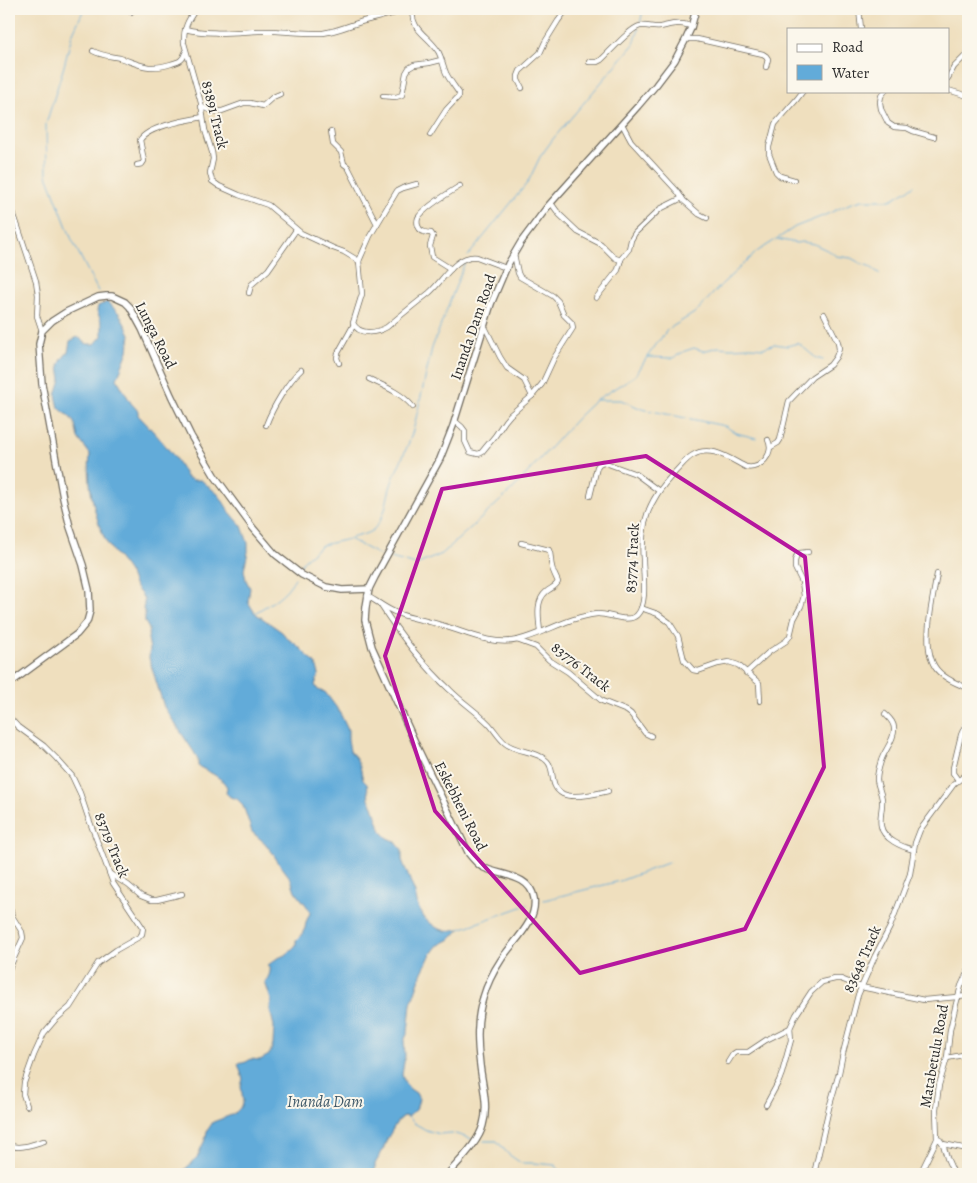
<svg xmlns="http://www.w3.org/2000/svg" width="977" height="1183" font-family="Alegreya,serif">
<rect width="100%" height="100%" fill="#fbf7ec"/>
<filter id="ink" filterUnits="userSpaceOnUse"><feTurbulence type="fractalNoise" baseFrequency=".02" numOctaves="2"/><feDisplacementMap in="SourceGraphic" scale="10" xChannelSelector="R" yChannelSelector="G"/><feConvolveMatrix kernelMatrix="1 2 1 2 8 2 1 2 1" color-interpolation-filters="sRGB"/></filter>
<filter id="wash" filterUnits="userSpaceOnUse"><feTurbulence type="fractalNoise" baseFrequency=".0096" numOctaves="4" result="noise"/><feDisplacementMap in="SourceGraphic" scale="20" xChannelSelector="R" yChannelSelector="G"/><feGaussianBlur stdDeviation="1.12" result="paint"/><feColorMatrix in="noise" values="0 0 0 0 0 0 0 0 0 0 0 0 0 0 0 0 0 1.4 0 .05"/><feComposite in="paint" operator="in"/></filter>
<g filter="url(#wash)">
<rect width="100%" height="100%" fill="#efdfbe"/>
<path fill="#62abd9" stroke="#466b82" d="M107 302 119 313 130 334 128 351 117 379 131 403 138 411V415C154 432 177 456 186 477L193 480H201L219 495 229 511 242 526 248 543V552L244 570 246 580 250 588 248 602 255 613 282 632 287 638 298 646 316 664 319 674 315 685 318 690 325 692 339 711 348 730V739L350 751 356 758 360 766 363 780 367 784 369 799 373 806 381 831 388 838 395 841 402 850V860L415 893 418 907 425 919 437 928 446 931 460 929 452 938 437 946 431 954 422 972 411 1004 408 1032 404 1041 405 1056 402 1075 405 1083 410 1089 416 1093 419 1099 416 1110 408 1117 404 1116 397 1122 387 1139 383 1150 375 1164V1174H179L192 1163 198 1156 201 1148 205 1140 207 1131 213 1122 234 1114 240 1108 243 1101 241 1086 243 1079 238 1064 246 1062 251 1059 260 1060 269 1055 273 1045 274 1026 270 1010 271 1000 265 982C268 978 271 973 270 967L267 966 276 959 287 954 296 945V941L301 936 305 928 306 922 310 913 309 909 295 891 291 879 278 862 272 852 265 843 252 832 245 811 242 804 237 799 230 797 226 793 227 787C221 776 208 772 198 766V760L194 752 164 707 149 658 150 649 148 639 149 629 145 622V613L143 609C147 596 140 595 134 585 132 581 131 575 128 571 121 560 109 549 104 537 93 511 87 481 90 454L78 438 75 424 70 417 59 408 56 395 61 379 59 366 62 359 68 352 70 341 78 337 87 344H95L102 336V324L97 311 98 306Z"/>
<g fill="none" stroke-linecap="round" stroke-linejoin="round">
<g stroke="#62abd9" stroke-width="1">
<path d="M84 9 72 35 64 66 46 124 47 175 72 240 98 291"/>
<path d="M640 25 643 9"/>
<path d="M777 239 796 243 802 242 814 244 831 252 836 256 851 258 860 263 869 266 880 274"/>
<path d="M468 256 528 182 540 157 553 139 634 44 639 29"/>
<path d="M647 357 673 358 685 351 694 348 703 351 718 347 730 348 751 347 763 348 775 344 787 346 798 343 816 358 823 360"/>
<path d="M596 400H621L642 409 725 426 736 433 756 438"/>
<path d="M349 539C358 535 367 535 374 529 387 516 386 498 392 482 399 463 409 446 414 427L432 348 465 262"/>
<path d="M391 558 416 565 442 554 512 490 578 417 596 400 636 375 647 357 667 330 696 312 723 283 758 251 777 239 795 227 823 216 849 204 862 200H891L914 186"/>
<path d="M299 569 303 561 322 545 349 539 381 556"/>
<path d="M255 613C272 602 285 596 295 578"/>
<path d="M544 900 620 881 670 862"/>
<path d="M460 929 527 905"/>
<path d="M408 1117 414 1123 426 1130 439 1134 452 1133 472 1139"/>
<path d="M484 1141H497L508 1154 521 1163H534L555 1165 563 1174"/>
</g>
</g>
</g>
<g filter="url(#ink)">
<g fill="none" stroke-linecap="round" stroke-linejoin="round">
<defs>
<g id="minor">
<path d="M196 9C188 20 183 29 184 43L201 103 205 130 212 152 213 159 210 173 212 181 219 186 239 195 268 205 301 233 333 248 344 252 359 261"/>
<path d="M412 9C412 32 427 34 438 51 442 58 443 66 446 73 450 81 455 87 459 93V96L446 110 430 135"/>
<path d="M859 9 861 29"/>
<path d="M131 12 133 9"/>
<path d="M185 29C208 35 234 32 258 31 280 30 301 34 323 33 338 31 350 25 364 21 379 17 394 14 408 9"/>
<path d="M686 39H697L763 54 766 56 768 59 766 67"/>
<path d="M93 51C102 56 111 56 120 58 141 65 148 71 171 64 178 62 183 61 185 53"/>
<path d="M589 62H597L601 60C610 52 630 28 640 26 647 25 653 28 660 27 674 24 677 22 691 26"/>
<path d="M948 78 954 67 968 53"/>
<path d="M522 88 518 80V76L520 71 540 53 545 42 558 21 567 9"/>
<path d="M948 90 968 96"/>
<path d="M885 91 881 96 880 102 881 109 888 123 894 127 907 128 913 131 934 137"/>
<path d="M383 96 396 97 402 95 406 73 409 68 414 65 429 63 441 60"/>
<path d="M201 107 217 112 222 111 244 103H250L263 106 273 97 280 94"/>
<path d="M622 124 631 141 677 191 684 201 699 214 707 218"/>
<path d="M331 131 333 144 341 152 344 164 348 167 377 224"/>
<path d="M137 165 142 164 144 161 140 140C149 126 187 120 203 117"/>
<path d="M794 180 780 176 776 172 769 154V147L775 124 797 99 803 91"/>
<path d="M417 184 403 188 397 191 370 236 359 261 362 294 353 323C359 336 377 333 387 327 401 315 415 304 429 293 443 281 456 254 477 257L506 268"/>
<path d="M9 200 36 281 38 295 37 316 42 331"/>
<path d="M551 203 559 214 578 232 601 244 615 258 621 260"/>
<path d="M451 269 432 257 430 246 433 236 431 233C425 233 420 232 418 226 417 223 417 221 418 218 423 209 450 192 460 186"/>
<path d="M249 293 251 285 268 270 296 230"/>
<path d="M596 298 618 270 621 259 629 249 631 240 635 233 660 209 682 198"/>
<path d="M484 325 500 357 507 368 524 380 532 396"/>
<path d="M339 363 337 358 338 353 353 326"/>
<path d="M369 379C384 386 402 393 413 407"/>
<path d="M455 421 462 427 465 431V441L470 452 478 454 481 453 495 436 505 421 510 415 532 396 542 384 554 358 573 328 572 323 564 315 558 301 553 296 520 277 518 273 514 254"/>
<path d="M266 425C272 409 288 381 301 370"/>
<path d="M771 447 778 443 780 440 789 401 812 377 830 365 836 357 839 349 838 342 824 314"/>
<path d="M590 496 597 467 599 464 603 462 636 474 659 491"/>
<path d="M521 543 549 550C552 556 550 561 552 567 553 572 556 577 558 582 555 588 550 588 546 592 535 601 539 620 540 632"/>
<path d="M937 574C933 598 921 646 935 667 942 678 957 684 968 688"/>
<path d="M367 596C377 601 386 609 397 613 411 619 426 620 441 625 465 632 492 646 518 640 545 633 569 617 597 614 608 613 628 624 637 615 648 604 643 573 643 559 642 547 643 533 645 522 650 501 662 486 676 471 682 465 686 459 693 455 710 444 730 459 746 467 760 470 775 454 768 440"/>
<path d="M380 604C400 635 423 665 450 690 462 702 476 711 488 723 494 729 498 737 505 743 517 753 536 750 547 761 556 770 548 786 563 794 574 799 596 794 608 791"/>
<path d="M641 608 658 614 669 622 678 636 684 660 693 670 698 671 718 664 729 662 738 665 759 683 760 701"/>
<path d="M517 640 536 647 549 660 568 672 602 701 627 711 631 714 645 733 651 736"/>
<path d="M746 673 769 652 786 641 790 636 794 619 801 606 804 596 802 582 795 568V561L797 555 800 553 808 552"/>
<path d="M885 714C889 718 895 723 894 730 894 741 884 751 881 761 879 767 877 774 877 780 878 787 881 792 882 799 883 808 879 817 881 826 883 839 902 847 914 850"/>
<path d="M9 717 18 727 44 746 56 758 72 776 80 793 88 817 113 883 143 928 142 934 139 937 116 950 98 963 70 1007 55 1020 44 1033 34 1055 24 1083 23 1094 27 1106"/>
<path d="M958 780 953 773V768L961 735 968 719"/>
<path d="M9 874 10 908 12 916 22 932 23 938 9 969"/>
<path d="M110 874 128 885 141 896 151 900H157L182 894"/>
<path d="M947 1058 968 1054"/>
<path d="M728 1062 733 1054 736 1052H748L766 1040 790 1028"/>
<path d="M766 1105 779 1081 782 1073 791 1040 790 1028 796 1015 811 992 822 982 835 979H841L861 987 924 1000 968 996"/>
<path d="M937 1139 940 1140 943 1144 947 1158 954 1174"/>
<path d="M943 1144 968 1149"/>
<path d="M9 1145C19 1150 33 1144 44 1141"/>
<path d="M814 1174 829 1108 839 1073 843 1053 858 995 875 956 890 927 910 874 915 843 920 830 954 784 968 773"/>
<path d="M920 1174 937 1139 936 1109 939 1085 947 1058 950 1030 956 1004 961 986 968 971"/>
</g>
<g id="tertiary">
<path d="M9 684 77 634 87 622 90 611 89 590 83 565 70 527 63 498 42 384 39 344 42 331 52 321 66 312 98 297 106 296H112L125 302 130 307 142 329 171 395 191 436 214 475 253 528 275 554 302 575 326 587 342 590 369 589"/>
<path d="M448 1174C459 1161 479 1142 483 1125 489 1106 482 1084 480 1065 477 1042 476 1020 483 998 487 984 493 972 501 960 512 942 538 922 534 898 530 874 500 876 482 867 477 864 473 859 469 854L418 749 372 647 365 620 366 607 369 589 375 577 440 459 453 426 491 304 508 264 521 242 548 206 638 106 656 85 675 60 686 39 691 28 696 9"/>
</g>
</defs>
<use href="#minor" stroke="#706a5e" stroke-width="6"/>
<use href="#tertiary" stroke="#706a5e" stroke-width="8"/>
<use href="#minor" stroke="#fff" stroke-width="4.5"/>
<use href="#tertiary" stroke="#fff" stroke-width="5.5"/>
</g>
</g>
<path fill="none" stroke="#b5179e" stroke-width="4" stroke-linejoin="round" d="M646 456 805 557 824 767 745 929 580 973 435 811 385 656 442 489Z"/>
<g text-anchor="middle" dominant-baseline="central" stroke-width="4" stroke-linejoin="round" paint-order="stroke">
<g font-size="15" fill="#2b2b2b" stroke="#fbf7ec">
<text transform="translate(215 115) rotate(76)">83891 Track</text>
<text transform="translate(473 327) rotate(-71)">Inanda Dam Road</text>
<text transform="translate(156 335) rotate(63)">Lunga Road</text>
<text transform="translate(632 558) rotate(-87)">83774 Track</text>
<text transform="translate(581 667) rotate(38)">83776 Track</text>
<text transform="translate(461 806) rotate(63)">Eskebheni Road</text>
<text transform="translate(112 845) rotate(68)">83719 Track</text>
<text transform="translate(862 959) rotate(-66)">83648 Track</text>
<text transform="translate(934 1056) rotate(-80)">Matabetulu Road</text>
</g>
<g font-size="16" font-style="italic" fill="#3e5868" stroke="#fbf7ec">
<text x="325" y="1102">Inanda Dam</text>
</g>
</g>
<rect width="977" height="1183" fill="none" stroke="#fbf7ec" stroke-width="30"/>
<rect x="787" y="28" width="162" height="65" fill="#fbf7ec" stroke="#a8a59f"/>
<rect x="797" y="44" width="25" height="8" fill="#ffffff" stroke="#a8a59f"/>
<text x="832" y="52" font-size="15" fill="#2b2b2b">Road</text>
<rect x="797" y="65" width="25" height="15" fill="#62abd9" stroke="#a8a59f"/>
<text x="832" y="78" font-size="15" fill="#2b2b2b">Water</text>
</svg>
